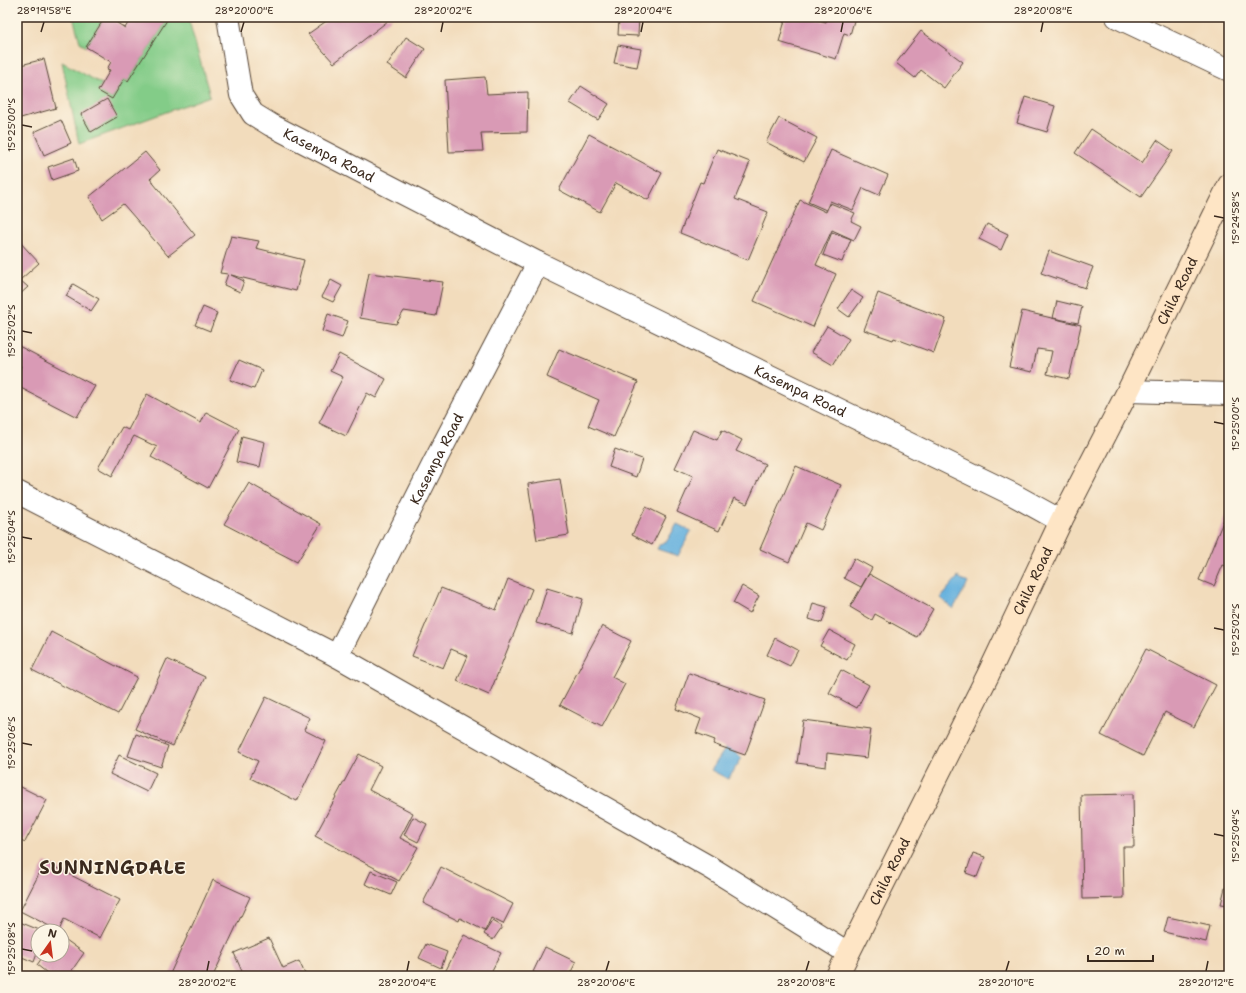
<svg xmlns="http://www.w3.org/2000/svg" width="1246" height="993" font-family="'Shantell Sans',sans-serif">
<rect width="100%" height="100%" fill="#fcf5e5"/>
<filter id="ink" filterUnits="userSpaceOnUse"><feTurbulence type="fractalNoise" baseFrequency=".025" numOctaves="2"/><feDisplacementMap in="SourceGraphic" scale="8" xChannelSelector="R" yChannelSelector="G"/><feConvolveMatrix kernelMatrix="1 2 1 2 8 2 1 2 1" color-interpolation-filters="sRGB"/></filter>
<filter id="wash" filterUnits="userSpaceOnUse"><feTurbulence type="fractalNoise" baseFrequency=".012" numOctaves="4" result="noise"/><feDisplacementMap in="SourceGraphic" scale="16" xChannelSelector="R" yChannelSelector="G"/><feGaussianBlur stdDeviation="0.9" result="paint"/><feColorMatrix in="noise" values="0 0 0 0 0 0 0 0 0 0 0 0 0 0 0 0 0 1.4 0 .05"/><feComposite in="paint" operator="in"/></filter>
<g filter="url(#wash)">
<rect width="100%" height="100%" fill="#f2dcbc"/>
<g fill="#83cc88" stroke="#5f7b53">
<path d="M73 17H105L86 47 80 42Z"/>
<path d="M169 17H188L210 96 79 144 62 62 102 84 98 91 112 99 124 79 128 81Z"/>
</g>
<g fill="#65b1de" stroke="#506e7e">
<path d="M677 524 691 531 678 556 657 549 660 544 667 541Z"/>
<path d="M958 577 968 583 953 609 940 598Z"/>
<path d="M727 746 742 758 728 779 711 770Z"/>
</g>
<g id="blocks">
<g fill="#d99ab5">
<path d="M105 17H108L125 28 132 17H169L128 81 124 79 112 99 98 91 110 70 107 69 111 62 86 47Z"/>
<path d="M332 17H393L334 63 308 34Z"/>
<path d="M610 17H639L638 36 618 35 619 19 610 18Z"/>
<path d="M786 17H808L826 22 828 17H855L850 35 844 33 836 59 779 42Z"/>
<path d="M921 31 963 62 944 88 921 70 915 78 896 63Z"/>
<path d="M406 37 425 49 406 78 387 65Z"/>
<path d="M618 45 641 49 637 67 614 63Z"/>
<path d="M44 59 56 108 17 119V66Z"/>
<path d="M485 77 487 94 528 92 527 132 481 133 483 151 449 152 445 80Z"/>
<path d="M581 86 609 104 598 120 570 103Z"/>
<path d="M1025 97 1055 106 1047 132 1017 123Z"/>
<path d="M107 99 117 117 91 132 81 114Z"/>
<path d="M779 118 817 138 804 162 766 142Z"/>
<path d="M61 120 71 143 44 155 34 132Z"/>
<path d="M1091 129 1142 163 1157 140 1173 151 1141 197 1075 153Z"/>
<path d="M589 134 662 173 648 200 616 183 600 212 559 190Z"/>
<path d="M717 149 750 162 735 199 768 212 748 260 680 233 700 182 703 183Z"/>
<path d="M831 150 888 175 879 195 863 188 853 210 830 201 826 210 808 202Z"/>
<path d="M145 152 160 170 150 179 195 235 168 256 123 204 102 219 89 197Z"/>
<path d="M74 158 78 171 52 180 48 167Z"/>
<path d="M800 200 826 212 830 203 855 213 851 221 861 226 854 240 832 230 816 265 836 274 813 327 754 301Z"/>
<path d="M987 224 1008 234 1001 250 979 239Z"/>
<path d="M832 232 851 239 842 262 823 255Z"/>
<path d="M231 236 259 241 256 248 304 260 296 291 231 275 244 281 240 292 224 285 228 274 220 273Z"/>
<path d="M19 241 39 263 20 280 28 287 17 297V243Z"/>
<path d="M1049 251 1093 267 1085 288 1041 273Z"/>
<path d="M369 273 443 282 436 316 404 311 396 324 360 318Z"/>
<path d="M331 280 342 286 333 302 322 297Z"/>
<path d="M73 284 99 299 91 311 66 296Z"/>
<path d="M851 290 863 298 849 317 838 309Z"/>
<path d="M878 293 946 319 934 353 894 338 893 340 864 330Z"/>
<path d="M1057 301 1082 307 1078 323 1053 318Z"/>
<path d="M203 307 217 313 210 331 195 325Z"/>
<path d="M1022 311 1081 325 1069 379 1047 374 1052 351 1037 349 1032 372 1009 367Z"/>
<path d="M328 314 348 321 342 338 322 331Z"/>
<path d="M827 326 849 339 833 365 811 352Z"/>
<path d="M17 345 95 386 77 417 17 386V376L21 366 17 365Z"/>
<path d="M559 349 638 382 614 437 588 426 599 400 547 377Z"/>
<path d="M339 354 386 379 376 398 367 393 346 436 319 423 343 377 330 371Z"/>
<path d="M239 360 262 370 254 389 230 380Z"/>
<path d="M147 394 201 423 206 412 239 429 208 488 151 457 157 447 134 436 112 476 98 468 122 427 128 430Z"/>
<path d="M693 430 717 440 722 430 742 440 736 451 765 464 747 504 734 498 719 531 677 512 693 476 675 468Z"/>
<path d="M242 436 265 442 260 467 236 462Z"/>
<path d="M615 449 642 459 636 477 609 467Z"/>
<path d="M796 466 841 485 821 530 806 523 789 562 760 549Z"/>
<path d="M560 479 569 535 537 540 528 484Z"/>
<path d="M249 483 321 524 297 562 224 524Z"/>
<path d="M646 507 666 517 652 545 632 535Z"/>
<path d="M1229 507V567L1223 565 1214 586 1199 580Z"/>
<path d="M854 558 872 568 861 587 844 578Z"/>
<path d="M869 574 933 609 917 637 875 614 872 620 850 607Z"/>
<path d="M508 579 532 589 489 695 457 681 468 656 451 649 443 668 412 656 441 588 496 610Z"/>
<path d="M742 586 759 596 750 613 733 603Z"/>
<path d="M547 588 583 599 573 633 536 623Z"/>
<path d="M813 603 827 607 822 623 809 619Z"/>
<path d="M602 626 631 641 612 677 625 684 602 727 560 705Z"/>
<path d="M829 630 855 644 847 660 820 646Z"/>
<path d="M51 632 137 677 118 714 32 670Z"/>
<path d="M775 638 798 650 790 666 767 655Z"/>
<path d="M1146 649 1216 685 1194 727 1165 712 1143 756 1101 735Z"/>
<path d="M167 659 205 677 173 746 135 729Z"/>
<path d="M841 670 869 685 857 708 829 693Z"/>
<path d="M689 673 765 700 745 755 713 744 715 740 696 733 701 719 676 709Z"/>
<path d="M266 697 310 718 304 730 326 741 297 801 250 778 258 761 239 752Z"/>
<path d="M803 720 871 729 867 758 827 753 826 767 797 763Z"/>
<path d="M136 734 168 746 161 767 128 756Z"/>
<path d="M359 754 381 766 369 790 413 813 400 838 418 847 399 881 315 836Z"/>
<path d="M119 755 156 773 147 792 110 774Z"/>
<path d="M17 785 47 800 25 842 17 838V818L20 812 17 811Z"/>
<path d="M1133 794 1134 847H1123L1124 898 1083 899 1081 795Z"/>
<path d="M413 817 427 824 418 842 404 835Z"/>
<path d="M973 853 985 857 977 877 966 873Z"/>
<path d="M45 862 120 900 100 938 64 919 59 931 20 911Z"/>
<path d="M441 867 513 904 503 924 491 918 485 931 460 918 459 921 423 903Z"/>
<path d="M371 871 397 882 391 895 365 884Z"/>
<path d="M213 880 250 897 213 976H169Z"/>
<path d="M1225 888 1229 889V905L1221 904Z"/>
<path d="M1168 917 1210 926 1206 942 1164 932Z"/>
<path d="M17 921 42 931H38V951L34 962 17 955Z"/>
<path d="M492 921 502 927 493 940 484 934Z"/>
<path d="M464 935 501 953 489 976H448L444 974Z"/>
<path d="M62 937 84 953 68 976H51L37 965 44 955H62Z"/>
<path d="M269 938 283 968 299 961 306 976H244L234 953Z"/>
<path d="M426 944 447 952 441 968 419 958Z"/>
<path d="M545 947 576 962 569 976H541L533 972Z"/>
</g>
</g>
</g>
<g filter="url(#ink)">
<use href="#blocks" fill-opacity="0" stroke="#564536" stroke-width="1"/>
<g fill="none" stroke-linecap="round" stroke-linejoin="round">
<defs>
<g id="street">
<path id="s1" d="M228 17 241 95 253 114 271 125 538 263 1012 494 1061 521"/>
<path d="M1117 17 1229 70"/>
<path d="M1128 391 1229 394"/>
<path d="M17 492 337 656 711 868 848 953"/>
<path id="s2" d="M337 656 434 463 538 263"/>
</g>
<g id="secondary">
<path id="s3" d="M837 976 988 675 1061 521 1128 391 1229 185"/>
</g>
</defs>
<use href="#street" stroke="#564536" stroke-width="24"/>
<use href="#secondary" stroke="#564536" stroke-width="24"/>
<use href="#street" stroke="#fff" stroke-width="22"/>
<use href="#secondary" stroke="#fee5c5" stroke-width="22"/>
</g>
</g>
<path fill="none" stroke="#3b2a1e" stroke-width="1.5" d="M41 32 44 22M241 32 244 22M441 32 443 22M641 32 643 22M841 32 843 22M1041 32 1043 22M22 125 32 127M1214 216 1224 218M22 331 32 333M1214 422 1224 424M22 537 32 539M1214 628 1224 630M22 743 32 745M1214 834 1224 836M22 949 32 951M207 971 209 961M407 971 409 961M606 971 609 961M806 971 809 961M1006 971 1009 961M1206 971 1208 961"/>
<g text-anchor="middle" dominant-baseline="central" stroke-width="3" stroke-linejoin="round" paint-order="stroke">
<g font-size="14" fill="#3b2a1e" stroke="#fcf5e5">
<text stroke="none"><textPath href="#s1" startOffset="188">Kasempa Road</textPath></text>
<text stroke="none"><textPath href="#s3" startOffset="765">Chila Road</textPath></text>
<text stroke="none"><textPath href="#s1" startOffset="715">Kasempa Road</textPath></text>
<text stroke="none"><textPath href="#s2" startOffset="221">Kasempa Road</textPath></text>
<text stroke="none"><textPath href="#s3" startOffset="441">Chila Road</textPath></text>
<text stroke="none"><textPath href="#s3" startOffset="117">Chila Road</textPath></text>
</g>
<g font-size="18" font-weight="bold" letter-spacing="1" fill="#3b2a1e" stroke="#fcf5e5">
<text x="113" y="868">SUNNINGDALE</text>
</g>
</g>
<rect width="1246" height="993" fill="none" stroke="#fcf5e5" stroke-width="44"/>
<g transform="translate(50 943) rotate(14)"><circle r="19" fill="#fcf5e5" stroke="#afa495"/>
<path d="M0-3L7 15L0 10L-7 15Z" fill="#c8321e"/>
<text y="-6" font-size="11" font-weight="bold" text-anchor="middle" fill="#3b2a1e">N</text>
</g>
<path d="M1088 955v6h65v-6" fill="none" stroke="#3b2a1e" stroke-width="2"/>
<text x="1094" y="955" font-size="12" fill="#3b2a1e" stroke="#fcf5e5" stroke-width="3" paint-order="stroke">20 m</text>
<rect x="22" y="22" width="1202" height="949" fill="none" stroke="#3b2a1e" stroke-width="1.5"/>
<g font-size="10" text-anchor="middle" fill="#3b2a1e">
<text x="44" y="14">28°19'58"E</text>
<text x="244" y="14">28°20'00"E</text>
<text x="443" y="14">28°20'02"E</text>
<text x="643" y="14">28°20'04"E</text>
<text x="843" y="14">28°20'06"E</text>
<text x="1043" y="14">28°20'08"E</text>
<text transform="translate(11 125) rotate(-90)" y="4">15°25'00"S</text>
<text transform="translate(1235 218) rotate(-90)" y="4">15°24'58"S</text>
<text transform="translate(11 331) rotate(-90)" y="4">15°25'02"S</text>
<text transform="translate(1235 424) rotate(-90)" y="4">15°25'00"S</text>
<text transform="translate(11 537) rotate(-90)" y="4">15°25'04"S</text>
<text transform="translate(1235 630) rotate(-90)" y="4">15°25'02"S</text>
<text transform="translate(11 743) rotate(-90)" y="4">15°25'06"S</text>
<text transform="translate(1235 836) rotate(-90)" y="4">15°25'04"S</text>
<text transform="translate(11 949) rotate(-90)" y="4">15°25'08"S</text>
<text x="207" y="986">28°20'02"E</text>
<text x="407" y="986">28°20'04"E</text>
<text x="606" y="986">28°20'06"E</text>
<text x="806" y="986">28°20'08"E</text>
<text x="1006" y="986">28°20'10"E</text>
<text x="1206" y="986">28°20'12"E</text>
</g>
</svg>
